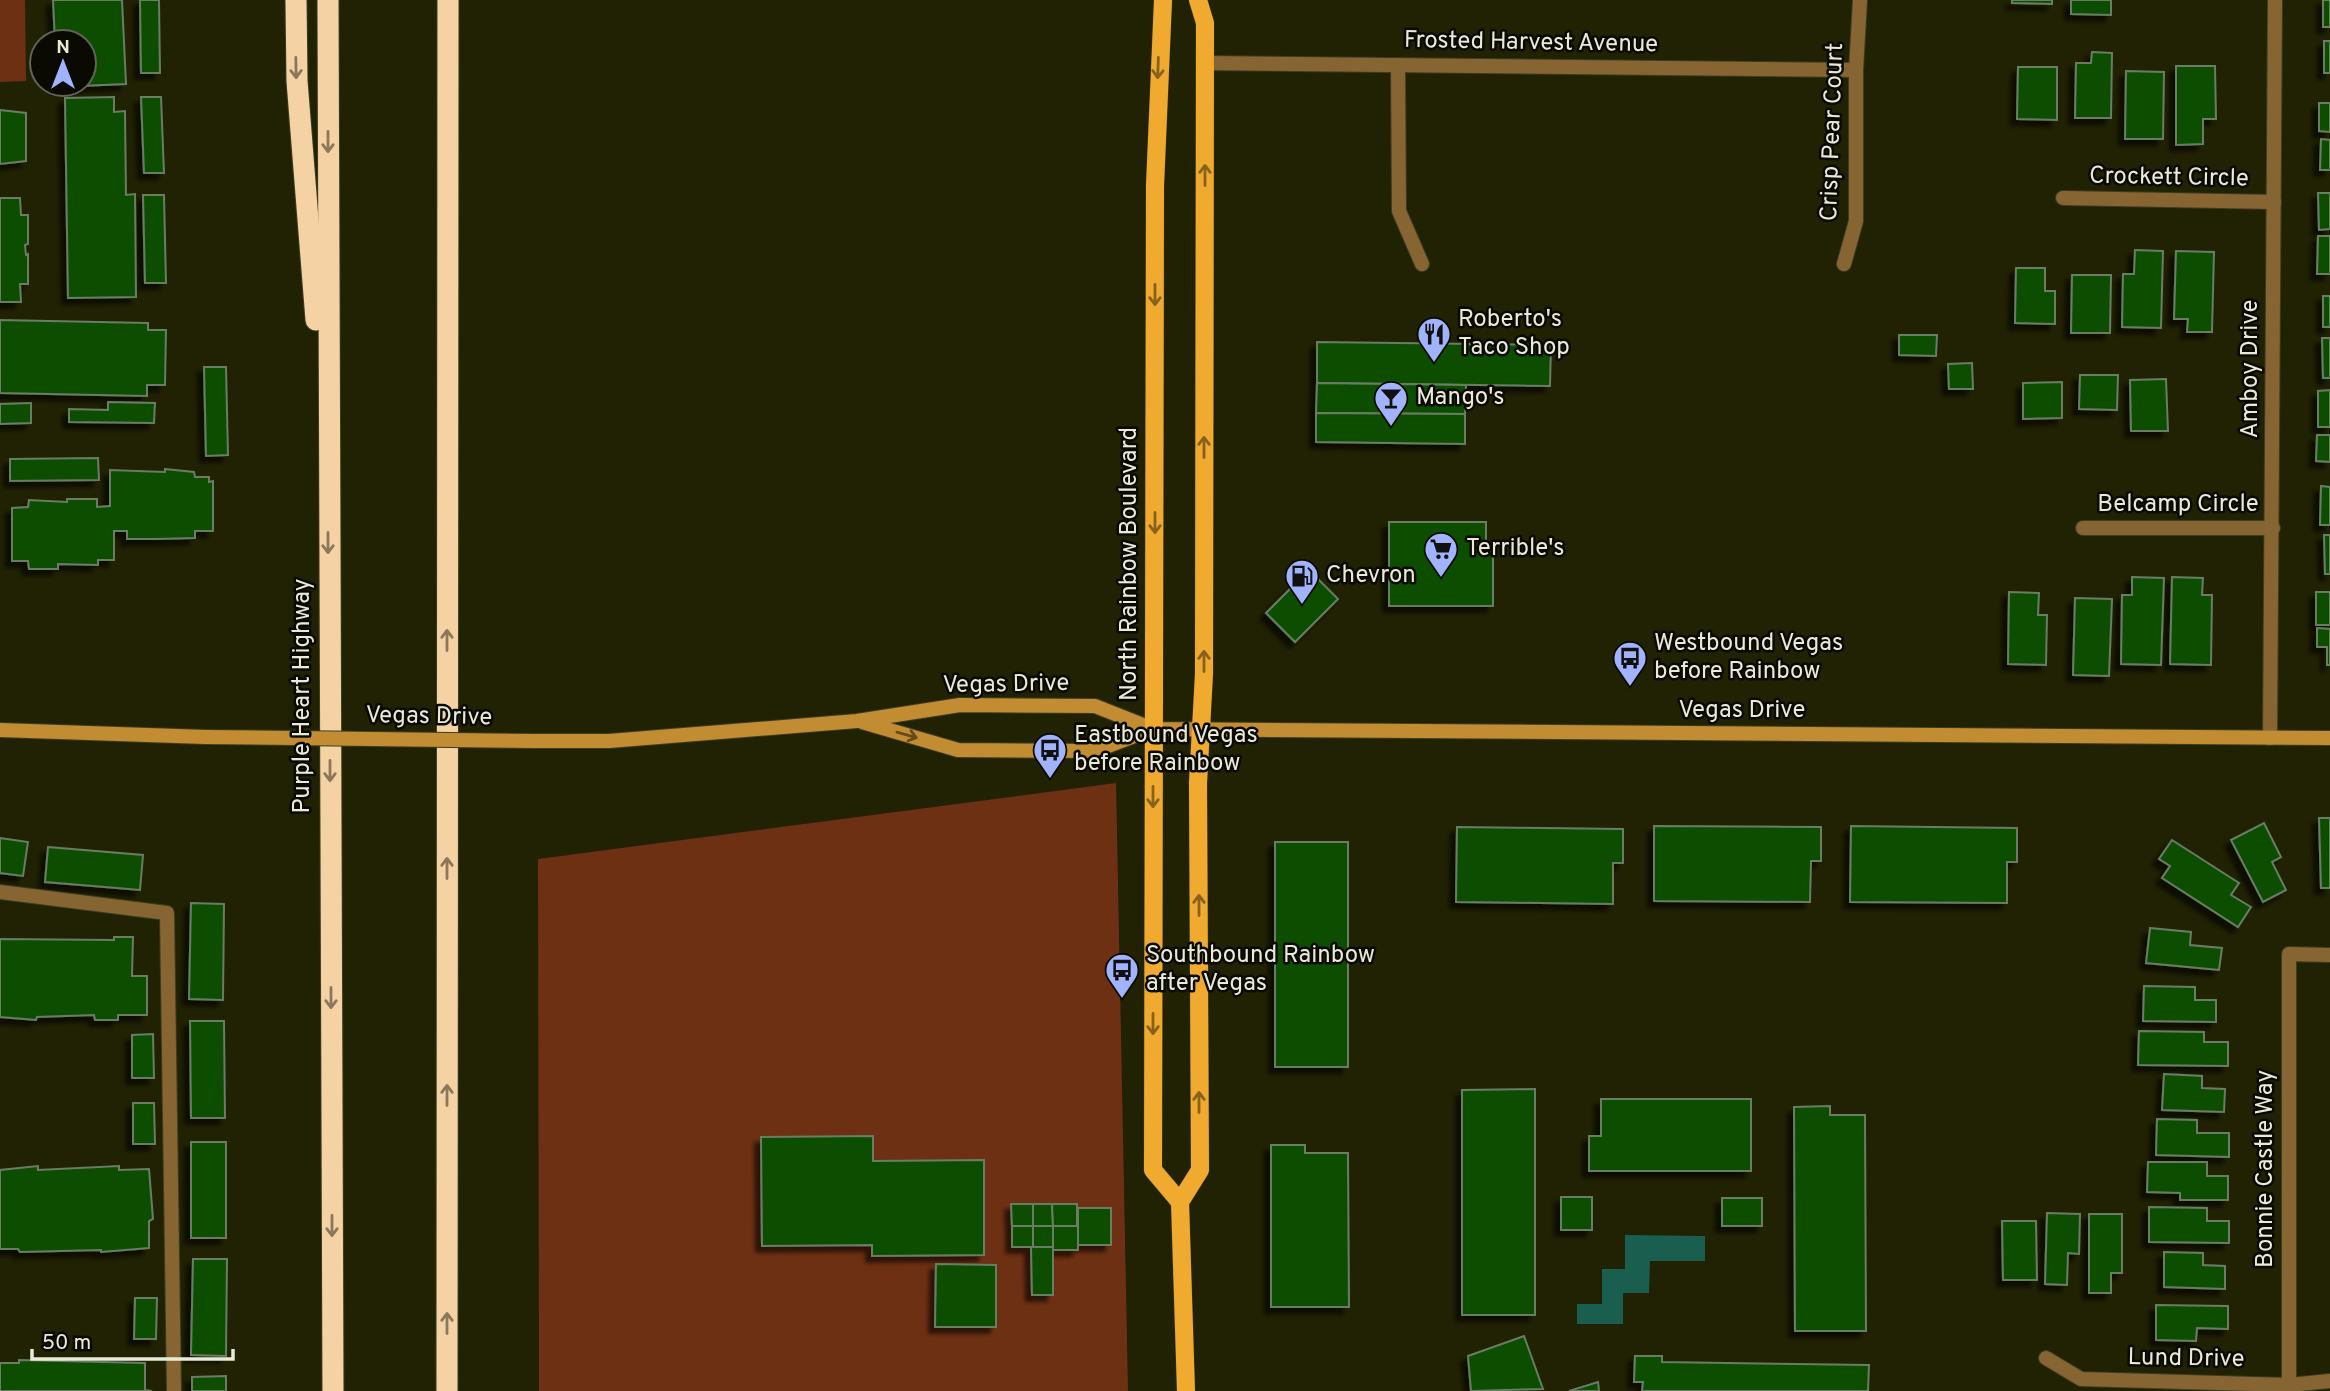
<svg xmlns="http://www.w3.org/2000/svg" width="2330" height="1391" font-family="Overpass,sans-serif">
<defs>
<filter id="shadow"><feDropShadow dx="-6" dy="6" stdDeviation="2" flood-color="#0009"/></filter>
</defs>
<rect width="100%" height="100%" fill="#212104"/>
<g fill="#6e3013">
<path d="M0 0H25L26 81 0 82Z"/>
<path d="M1116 783 1128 1391H539L538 859Z"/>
</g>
<path fill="#1a5e4f" d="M1625 1235 1705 1236V1261H1650L1649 1293H1623V1324H1577V1304H1602V1269H1625Z"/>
<g fill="#0d4e06" stroke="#677d64" stroke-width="2" filter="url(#shadow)">
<path d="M53 0H122L126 84 57 87V84H84V42H55Z"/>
<path d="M140 0H159L160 73H141Z"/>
<path d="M2012 0H2052V4L2012 3Z"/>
<path d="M2071 0H2111V15L2071 14Z"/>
<rect x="2323" y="0" width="7" height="27"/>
<rect x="2324" y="41" width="6" height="32"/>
<path d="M2092 52 2112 53 2111 118H2075L2076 63H2091Z"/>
<path d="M2176 66H2215L2216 119H2203V144L2176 145Z"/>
<path d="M2018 67H2057V120L2017 119Z"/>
<path d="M2126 71 2164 72 2163 139H2125Z"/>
<path d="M114 97V112L125 111 126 195 135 194 136 297 68 298 65 98Z"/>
<path d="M141 97H161L164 173H144Z"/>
<path d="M2319 103H2330V132L2319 131Z"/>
<path d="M0 110 26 113V161L0 164Z"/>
<path d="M2321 139 2330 140V170H2320Z"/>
<path d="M2318 193H2330V229L2319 230Z"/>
<path d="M143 195H164L166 283H145Z"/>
<path d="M0 198H20L21 215H28V244L25 245 26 255 28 254V284H20L21 302H0Z"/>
<path d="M2318 236H2330V274H2317Z"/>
<path d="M2135 250 2163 251 2161 328 2122 327 2123 274H2134Z"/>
<path d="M2176 251 2214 252 2212 332H2187L2188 319H2174Z"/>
<path d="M2016 268H2045V291H2055V324L2015 323Z"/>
<path d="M2072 275H2111L2110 333H2071Z"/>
<rect x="2323" y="296" width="7" height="31"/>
<path d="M0 320 148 323V330H166L165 385H147V396L0 393Z"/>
<path d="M1899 335H1937L1936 356 1899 355Z"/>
<path d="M2322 338H2330V378H2323Z"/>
<path d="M1317 342 1551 345 1550 386 1317 383Z"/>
<path d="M1972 363 1973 389H1949L1948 364Z"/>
<path d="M204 367H226L228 455 206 456Z"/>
<path d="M2080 375H2118L2117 410 2079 409Z"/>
<path d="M2166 379 2168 431H2131L2130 380Z"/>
<path d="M2062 382V418L2023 419V383Z"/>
<path d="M1317 383 1466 385 1465 414 1316 413Z"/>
<path d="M2330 390V427H2318V391Z"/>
<path d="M108 402 155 403 154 423 69 422V409L108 410Z"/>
<path d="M31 403V423L0 424V404Z"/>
<path d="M1316 413 1465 414V444L1316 442Z"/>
<path d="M2317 435H2330V462L2316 461Z"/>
<path d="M98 458 99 480 10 481V459Z"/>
<path d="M165 469 194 472 195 477H209V482L213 481V531H195V538L156 539H127V531H114V560H98V565L58 564V569H29L28 561H12V508L28 507 29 500 67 502V499H97V507L110 506V470L165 472Z"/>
<path d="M2321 486 2330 487V525H2320Z"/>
<path d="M1389 522H1486V552H1493V606H1389Z"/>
<path d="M2324 535H2330V574H2325Z"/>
<path d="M1309 570 1338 599 1295 642 1266 613Z"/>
<path d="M2132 577 2164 578 2161 665 2121 664 2122 595H2132Z"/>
<path d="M2172 577 2203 578 2202 595H2212L2211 665 2170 664Z"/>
<path d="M2009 592 2039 593 2038 615H2047L2046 665 2008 664Z"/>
<rect x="2316" y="592" width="14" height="33"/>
<path d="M2075 598 2112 599 2109 676 2073 675Z"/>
<path d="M2317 628 2330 629V665H2327V647H2317Z"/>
<path d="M2319 818H2330V888H2321Z"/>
<path d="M2264 823 2281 857 2272 862 2286 890 2263 902 2231 840Z"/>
<path d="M1654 826 1821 827V861H1811L1810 902 1654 901Z"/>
<path d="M1851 826 2017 828V862H2007V903L1850 902Z"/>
<path d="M1457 827 1623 829V863H1613V904L1456 902Z"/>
<path d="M0 838 28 842 23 876 0 873Z"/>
<path d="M2172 840 2239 883 2231 895 2251 907 2238 927 2162 878 2170 866 2159 859Z"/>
<rect x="1275" y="842" width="73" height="225"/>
<path d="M48 847 143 855 140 890 45 882Z"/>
<path d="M191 903 224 904 223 1000 189 999Z"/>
<path d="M2150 928 2191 932 2190 945 2222 948 2219 970 2146 963Z"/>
<path d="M114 937H133L132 976H147V1015H118V1020H95L94 1015 37 1017 36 1020 0 1017V939L114 940Z"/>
<path d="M2144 986 2195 987V1000H2216V1022L2143 1021Z"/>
<path d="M190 1021H224L225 1118H191Z"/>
<path d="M2139 1031 2204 1032V1042H2228V1066L2138 1065Z"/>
<path d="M153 1034 154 1078H132V1035Z"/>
<path d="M2164 1074 2202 1076V1088L2225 1089 2224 1112 2162 1110Z"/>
<path d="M1535 1089V1315H1462V1090Z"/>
<path d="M1601 1099H1751V1171H1589V1136H1601Z"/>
<path d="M133 1103H154L155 1144H133Z"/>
<path d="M1830 1106V1115H1865L1866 1331H1795L1794 1107Z"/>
<path d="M2157 1119 2197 1120V1133H2229V1157L2156 1155Z"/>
<path d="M873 1136V1161L984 1160V1255L872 1256V1245L762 1246 761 1137Z"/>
<rect x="191" y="1142" width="35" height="96"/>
<path d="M1271 1145H1305V1153H1348L1349 1307H1271Z"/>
<path d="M2148 1162H2207V1176H2228V1200H2180V1193L2147 1192Z"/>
<path d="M38 1166V1170L119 1166V1170L149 1169 153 1219 149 1221V1248L101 1252V1250L20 1252 18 1249H0V1170Z"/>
<rect x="1561" y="1197" width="31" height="33"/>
<rect x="1722" y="1198" width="40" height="28"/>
<path d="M1011 1204H1033V1226H1012Z"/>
<path d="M1033 1204H1052L1053 1226H1033Z"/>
<path d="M1052 1204H1077V1226H1053Z"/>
<path d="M2149 1207 2207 1208V1221H2229V1243L2149 1242Z"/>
<rect x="1078" y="1208" width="33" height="37"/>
<path d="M2047 1213 2080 1214 2079 1254 2068 1253 2067 1285 2045 1284Z"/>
<path d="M2089 1214H2122V1273H2111V1293H2089Z"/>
<path d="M2002 1221H2036L2037 1280H2003Z"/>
<rect x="1012" y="1226" width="21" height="21"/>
<rect x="1033" y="1226" width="20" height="21"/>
<rect x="1053" y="1226" width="25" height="24"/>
<path d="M1031 1247H1053V1295H1032Z"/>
<path d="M2164 1252 2203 1253V1265L2225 1266V1289L2164 1287Z"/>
<path d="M193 1259H227L226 1356 191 1355Z"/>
<path d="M936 1264 996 1265V1327H935Z"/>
<path d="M135 1298H157L156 1339H134Z"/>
<path d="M2156 1305 2228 1306V1329L2197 1328 2196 1341 2156 1340Z"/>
<path d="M1524 1336 1543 1389 1471 1391 1468 1356Z"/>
<path d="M1635 1356H1662V1362L1869 1365 1868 1391H1642L1643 1382H1634Z"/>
<path d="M19 1360 145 1363V1390L152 1391H0V1363H19Z"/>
<path d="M226 1376V1391H192V1377Z"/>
<path d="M1598 1382 1599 1391H1569Z"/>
</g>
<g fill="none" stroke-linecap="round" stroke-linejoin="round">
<defs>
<g id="street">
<path d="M1205 63 1856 70"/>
<path d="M1398 65 1399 211 1422 264"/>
<path d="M2063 198 2274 202"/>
<path d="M1844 264 1856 221V70L1860 0"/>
<path d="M2083 528H2273"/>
<path d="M2270 738 2275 0"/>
<path d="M0 892 167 913 174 1391"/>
<path d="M2046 1358 2081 1379 2289 1385 2330 1381"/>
<path d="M2289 1385V954L2330 955"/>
</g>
<g id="secondary">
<path d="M862 722 958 750 1095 751 1153 729"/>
<path d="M0 730 206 737"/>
<path d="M535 741H609L857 721 960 705 1095 706 1153 729 2330 738"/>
</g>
<g id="primary">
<path d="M1163 0 1155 186 1153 1170 1180 1202"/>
<path d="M1186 1391 1180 1202 1200 1170 1198 783 1204 674 1205 23 1198 0"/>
</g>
<g id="highway">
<path d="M296 0 297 81 316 320"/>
<path d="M328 0 333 1391"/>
<path d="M447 1391 448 0"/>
</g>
</defs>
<use href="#street" stroke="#3d3d22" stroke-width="16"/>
<use href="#secondary" stroke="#3d3d22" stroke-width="16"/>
<use href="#primary" stroke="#3d3d22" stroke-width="19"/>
<use href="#highway" stroke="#3d3d22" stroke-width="23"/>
<use href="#street" stroke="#866532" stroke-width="14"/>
<use href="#secondary" stroke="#c28c33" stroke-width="14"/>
<use href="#primary" stroke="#f0aa2f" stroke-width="18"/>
<use href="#highway" stroke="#f4d2a4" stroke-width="21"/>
<defs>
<path id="secondary-bridge" d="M206 737 535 741"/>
</defs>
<use href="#secondary-bridge" stroke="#3d3d22" stroke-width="16" stroke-linecap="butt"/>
<use href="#secondary-bridge" stroke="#c28c33" stroke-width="14"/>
</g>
<defs><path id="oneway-shaft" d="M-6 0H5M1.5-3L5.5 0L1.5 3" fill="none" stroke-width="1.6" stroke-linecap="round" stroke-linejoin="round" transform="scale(1.75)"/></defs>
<g stroke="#8b785b">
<use href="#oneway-shaft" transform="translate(296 68) rotate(89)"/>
<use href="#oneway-shaft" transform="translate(328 142) rotate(90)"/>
<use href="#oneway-shaft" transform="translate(328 543) rotate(90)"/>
<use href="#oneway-shaft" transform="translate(447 640) rotate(-90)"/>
<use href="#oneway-shaft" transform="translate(330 771) rotate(90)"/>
<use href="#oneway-shaft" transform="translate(447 868) rotate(-90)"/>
<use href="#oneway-shaft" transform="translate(331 998) rotate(90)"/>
<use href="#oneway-shaft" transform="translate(447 1095) rotate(-90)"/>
<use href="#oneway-shaft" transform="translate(332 1226) rotate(90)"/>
<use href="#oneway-shaft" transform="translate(447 1323) rotate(-90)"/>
</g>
<g stroke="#88621b">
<use href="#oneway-shaft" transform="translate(1158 68) rotate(92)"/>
<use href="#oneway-shaft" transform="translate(1205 175) rotate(-90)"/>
<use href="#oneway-shaft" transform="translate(1155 295) rotate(90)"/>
<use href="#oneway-shaft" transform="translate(1204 447) rotate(-90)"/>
<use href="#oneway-shaft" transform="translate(1155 523) rotate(90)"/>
<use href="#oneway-shaft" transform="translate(1204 661) rotate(-90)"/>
<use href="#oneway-shaft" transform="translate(1153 797) rotate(90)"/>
<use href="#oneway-shaft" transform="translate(1199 905) rotate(-90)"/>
<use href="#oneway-shaft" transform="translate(1153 1024) rotate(90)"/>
<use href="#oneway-shaft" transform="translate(1199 1102) rotate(-90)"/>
</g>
<use stroke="#664b1a" href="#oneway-shaft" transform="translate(907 735) rotate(16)"/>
<defs>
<symbol id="restaurant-pin" viewBox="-11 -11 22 30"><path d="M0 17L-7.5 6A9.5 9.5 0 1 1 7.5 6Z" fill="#a1b3fd" stroke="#0a0a02"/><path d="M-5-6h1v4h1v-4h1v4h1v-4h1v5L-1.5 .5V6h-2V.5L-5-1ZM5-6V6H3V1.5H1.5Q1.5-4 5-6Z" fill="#111"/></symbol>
<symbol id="bar-pin" viewBox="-11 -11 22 30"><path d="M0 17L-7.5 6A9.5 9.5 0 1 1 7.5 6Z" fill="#a1b3fd" stroke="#0a0a02"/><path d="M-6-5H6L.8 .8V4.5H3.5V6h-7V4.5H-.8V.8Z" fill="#111"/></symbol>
<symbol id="supermarket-pin" viewBox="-11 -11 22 30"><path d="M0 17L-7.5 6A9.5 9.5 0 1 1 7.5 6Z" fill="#a1b3fd" stroke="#0a0a02"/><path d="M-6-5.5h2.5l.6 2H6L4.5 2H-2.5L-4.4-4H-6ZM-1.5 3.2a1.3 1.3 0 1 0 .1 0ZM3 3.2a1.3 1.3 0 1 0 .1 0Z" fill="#111"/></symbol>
<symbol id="fuel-pin" viewBox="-11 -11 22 30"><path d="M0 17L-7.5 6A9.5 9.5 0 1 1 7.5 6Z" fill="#a1b3fd" stroke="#0a0a02"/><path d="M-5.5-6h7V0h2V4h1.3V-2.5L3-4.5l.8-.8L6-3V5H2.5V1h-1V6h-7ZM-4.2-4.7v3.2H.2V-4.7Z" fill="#111"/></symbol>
<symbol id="bus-pin" viewBox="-11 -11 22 30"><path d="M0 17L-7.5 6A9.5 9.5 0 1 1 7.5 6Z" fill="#a1b3fd" stroke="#0a0a02"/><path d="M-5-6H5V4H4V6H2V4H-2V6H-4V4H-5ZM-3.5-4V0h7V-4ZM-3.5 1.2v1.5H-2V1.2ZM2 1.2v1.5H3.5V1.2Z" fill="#111"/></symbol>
</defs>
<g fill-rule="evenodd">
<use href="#restaurant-pin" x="1415" y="315" width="38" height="52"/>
<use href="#bar-pin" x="1372" y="379" width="38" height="52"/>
<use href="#supermarket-pin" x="1422" y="530" width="38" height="52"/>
<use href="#fuel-pin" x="1283" y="557" width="38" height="52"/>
<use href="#bus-pin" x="1611" y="639" width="38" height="52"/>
<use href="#bus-pin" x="1031" y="731" width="38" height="52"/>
<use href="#bus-pin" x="1103" y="951" width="38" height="52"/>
</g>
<g text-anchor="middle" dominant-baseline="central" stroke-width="5" stroke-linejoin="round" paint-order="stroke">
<g font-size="24" fill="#e9ead8" stroke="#0a0a02">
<text transform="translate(1531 43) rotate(1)">Frosted Harvest Avenue</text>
<text transform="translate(1833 132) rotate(-88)">Crisp Pear Court</text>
<text transform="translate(2169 178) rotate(1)">Crockett Circle</text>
<text transform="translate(2251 369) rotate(-90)">Amboy Drive</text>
<text x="2178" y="505">Belcamp Circle</text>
<text transform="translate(1130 564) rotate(-90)">North Rainbow Boulevard</text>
<text transform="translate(1006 685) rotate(-1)">Vegas Drive</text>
<text transform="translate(303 696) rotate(-90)">Purple Heart Highway</text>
<text x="1742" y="711">Vegas Drive</text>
<text transform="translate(429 717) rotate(1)">Vegas Drive</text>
<text transform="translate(2266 1169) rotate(-90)">Bonnie Castle Way</text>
<text transform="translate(2186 1359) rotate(1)">Lund Drive</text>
</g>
<g font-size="24" fill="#e9ead8" stroke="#0a0a02" text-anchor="start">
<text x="1458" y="320">Roberto's<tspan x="1458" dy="28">Taco Shop</tspan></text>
<text x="1416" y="398">Mango's</text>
<text x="1466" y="549">Terrible's</text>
<text x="1326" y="576">Chevron</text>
<text x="1654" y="644">Westbound Vegas<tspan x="1654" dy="28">before Rainbow</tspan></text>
<text x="1074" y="736">Eastbound Vegas<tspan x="1074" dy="28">before Rainbow</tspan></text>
<text x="1146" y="956">Southbound Rainbow<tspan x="1146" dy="28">after Vegas</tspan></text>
</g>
</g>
<g transform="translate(63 63)"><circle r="33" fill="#0a0a02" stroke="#636458" stroke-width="2"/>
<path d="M0-5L12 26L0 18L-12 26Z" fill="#a1b3fd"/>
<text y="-10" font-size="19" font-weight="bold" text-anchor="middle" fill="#e9ead8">N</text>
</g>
<path d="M32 1349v10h201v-10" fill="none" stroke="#e9ead8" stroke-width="3.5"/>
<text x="42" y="1349" font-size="21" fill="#e9ead8" stroke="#0a0a02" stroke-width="5" paint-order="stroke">50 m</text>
</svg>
